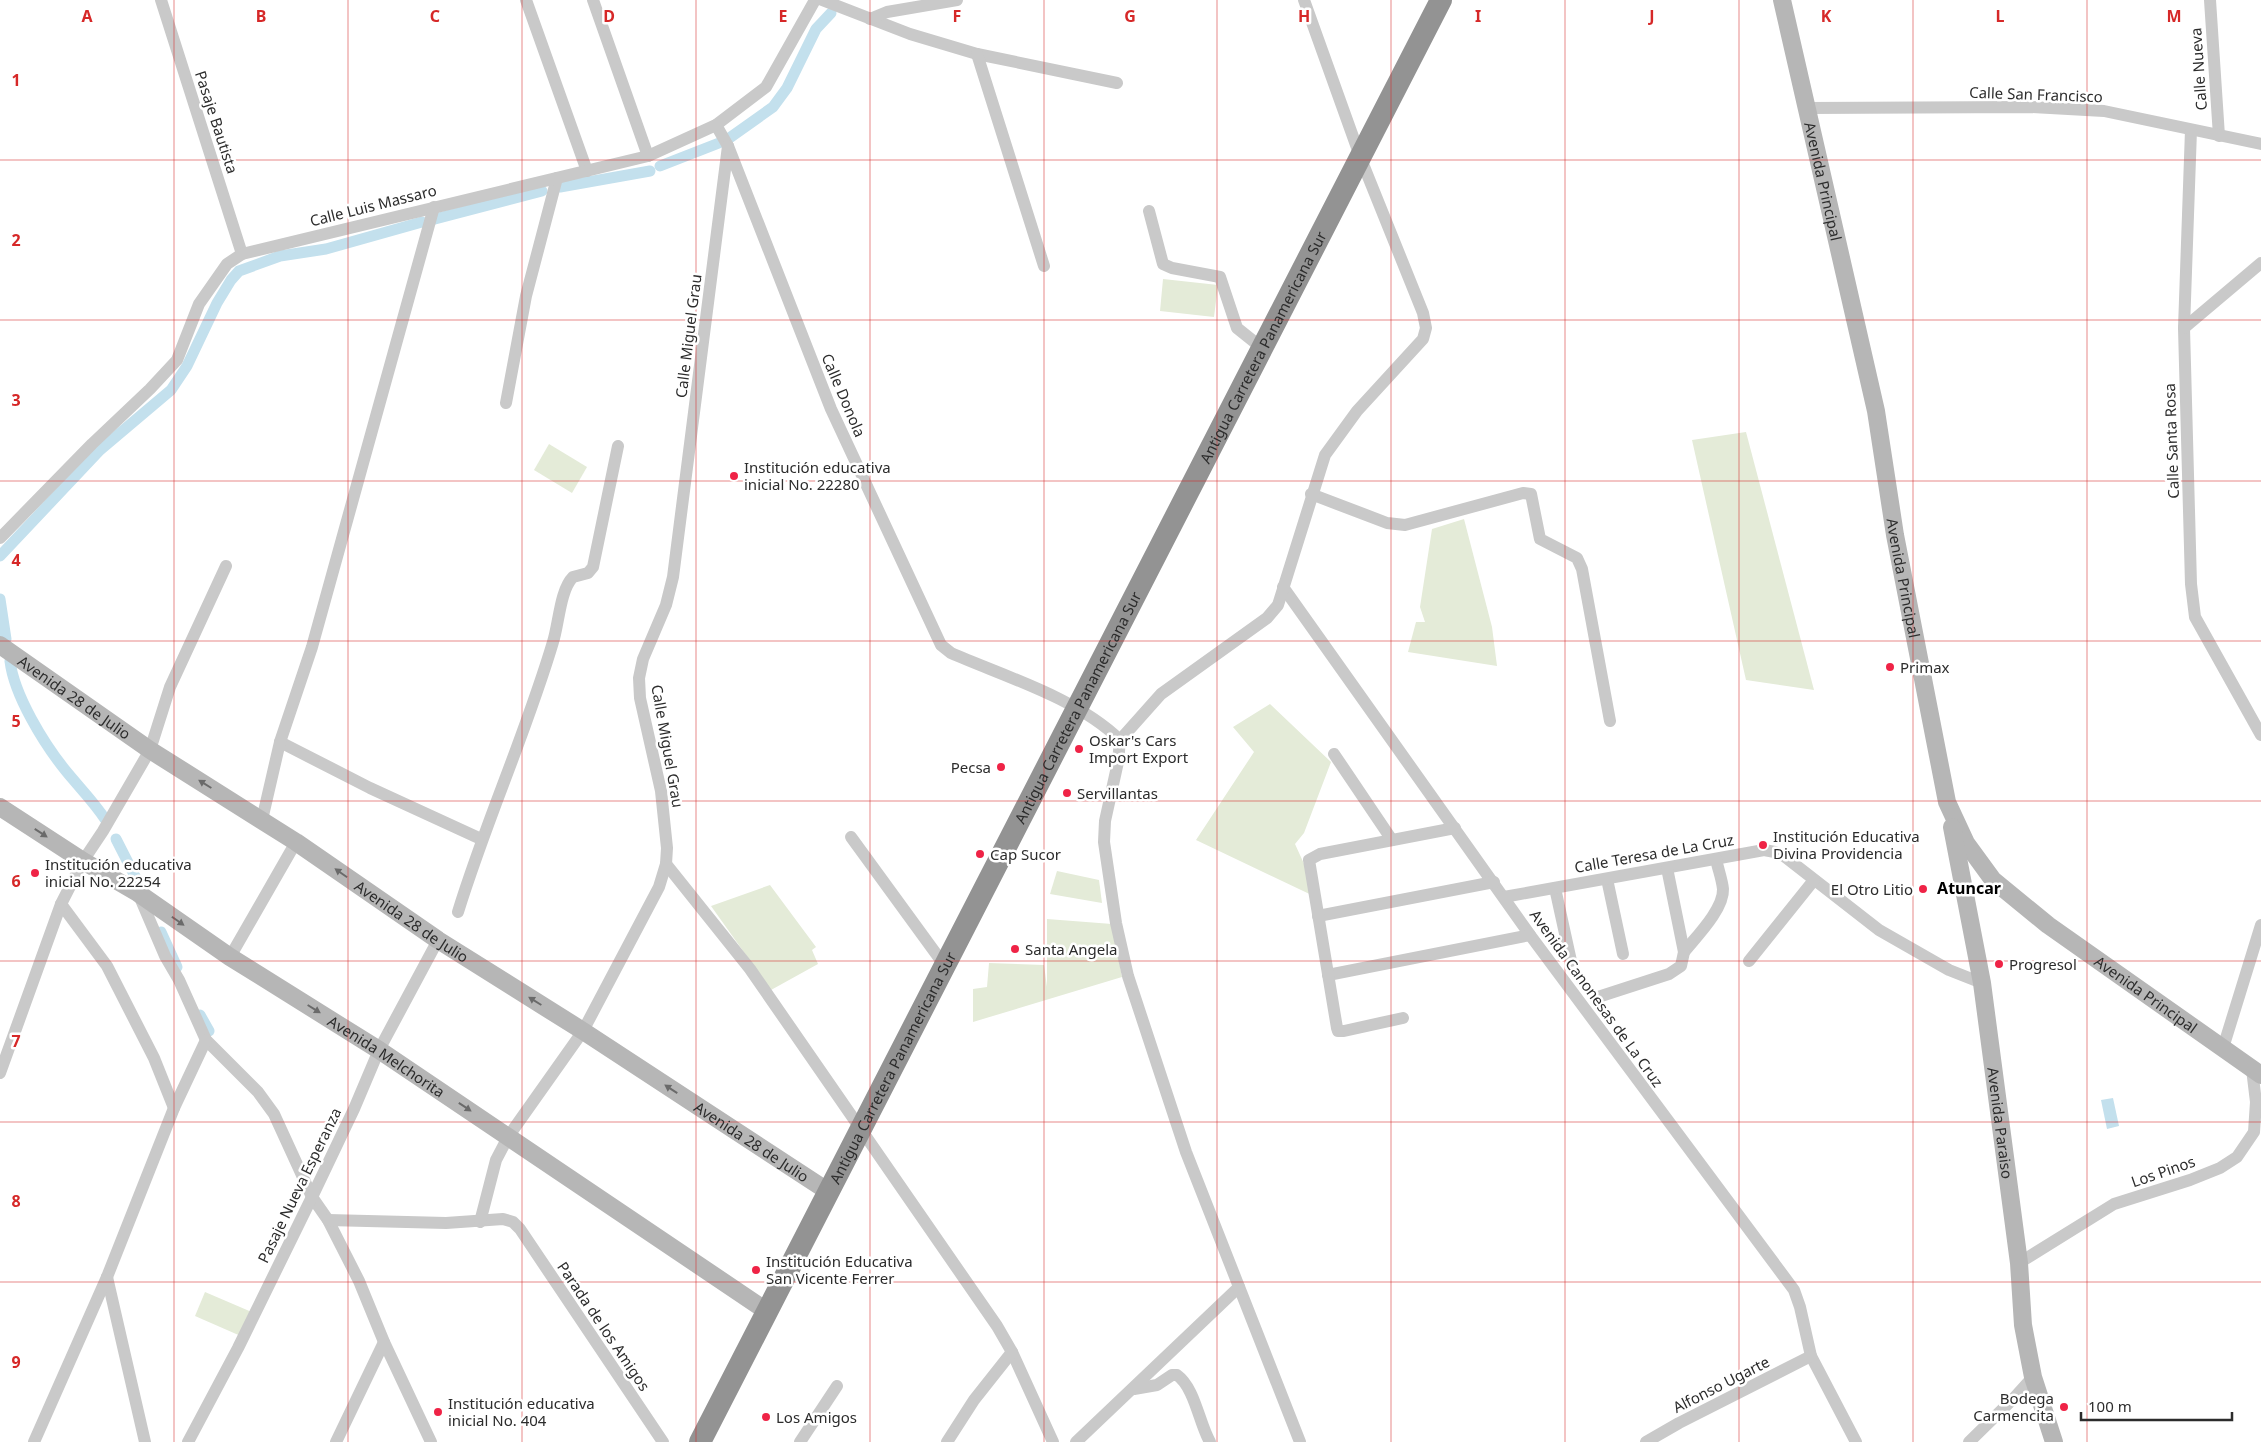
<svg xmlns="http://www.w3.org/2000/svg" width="2261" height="1442" font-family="'Noto Sans',sans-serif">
<rect width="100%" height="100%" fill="#fff"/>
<g fill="#e4ebd8">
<path d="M1163 279 1218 285 1214 317 1160 311Z"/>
<path d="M1746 432 1814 690 1746 680 1692 440Z"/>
<path d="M549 444 587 467 572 493 534 470Z"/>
<path d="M1464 519 1492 627 1497 666 1408 652 1416 622H1425L1420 607 1432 529Z"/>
<path d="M1270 704 1331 762 1304 833 1295 844 1320 899 1196 840 1254 752 1233 727Z"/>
<path d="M1057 871 1099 880 1102 903 1050 894Z"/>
<path d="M770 885 816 947 812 950 818 964 771 990 711 906Z"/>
<path d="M1047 919 1112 924 1122 977 973 1022V989L987 987 989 963 1044 965 1047 987Z"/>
<path d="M205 1292 254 1313 243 1337 195 1316Z"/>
</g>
<path fill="#c3e0ed" d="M2113 1098 2119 1126 2107 1129 2101 1100Z"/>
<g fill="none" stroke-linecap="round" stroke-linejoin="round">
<g stroke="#c3e0ed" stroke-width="11">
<path d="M728 139 773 107 787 88 816 29 831 13"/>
<path d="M660 166 719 143"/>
<path d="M560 187 650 171"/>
<path d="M435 219 542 191"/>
<path d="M0 556 100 450 171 390 187 366 217 303 231 280 239 271 280 256 326 249 422 222"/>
<path d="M0 599 6 639"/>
<path d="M10 661C14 695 44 744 66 771 79 787 94 802 105 819"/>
<path d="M116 839 142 890"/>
<path d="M161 932 177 967"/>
<path d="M200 1015 209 1031"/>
</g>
<g stroke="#c9c9c9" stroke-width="12">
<path d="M161 0 242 254"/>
<path d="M526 0 587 171"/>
<path d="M593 0 648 156"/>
<path d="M822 0 910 34 977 54 1117 83"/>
<path d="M2210 0 2219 136"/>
<path d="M870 19 887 12 957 0"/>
<path d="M977 54 1044 266"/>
<path d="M1807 108 2030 107 2104 111 2261 144"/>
<path d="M716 125 728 146 831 409 941 645 951 653C1006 677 1077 698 1120 740"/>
<path d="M2191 130 2184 328 2191 584 2195 617 2261 735"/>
<path d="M1149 211 1163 264 1172 268 1220 277 1237 328 1262 348"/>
<path d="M2184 328 2261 263"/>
<path d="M506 403 526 296 557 178"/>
<path d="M1311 494 1387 523 1405 525 1523 493 1531 494 1540 539 1577 558 1582 569 1610 721"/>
<path d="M0 538 92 444 150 389 177 360 199 304 227 264 242 254 648 156 716 125 766 87 815 0"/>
<path d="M1283 587 1530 935 1794 1290 1800 1307 1811 1356 1856 1442"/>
<path d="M1120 740 1161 694 1267 618 1278 605 1325 455 1357 411 1423 339 1426 328 1423 313 1361 159 1304 0"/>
<path d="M1120 740 1118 762 1105 821 1104 842 1116 923 1128 976 1186 1152 1300 1442"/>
<path d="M280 742 370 788 481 839"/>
<path d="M1334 754 1392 840"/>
<path d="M262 820 280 742 312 647 434 207"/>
<path d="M851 837 945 966"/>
<path d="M666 864 750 969 997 1326 1012 1352 1053 1442"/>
<path d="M1607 879 1623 954"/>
<path d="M1555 888 1571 961"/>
<path d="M138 893 165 956 179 980 206 1040 258 1092 274 1114 312 1197 328 1220 359 1281 384 1342 431 1442"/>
<path d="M1504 897 1753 852 1764 850 1775 852 1784 856 1879 930 1949 970 1982 983"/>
<path d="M61 904 107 966 154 1058 174 1108"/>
<path d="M458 912C486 821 526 733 553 642 559 623 560 590 573 577L588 573 593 567 618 446"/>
<path d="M1318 916 1494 882"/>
<path d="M1684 952C1696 937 1724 909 1723 889 1722 879 1718 869 1716 859"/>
<path d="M230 957 296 842"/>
<path d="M1749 961 1814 880"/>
<path d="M1328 975 1530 935"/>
<path d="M1598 997 1669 974 1681 966 1684 952 1667 868"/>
<path d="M1403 1018 1344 1031H1338L1337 1028 1309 860 1320 854 1455 828"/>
<path d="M2223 1048 2261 925"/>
<path d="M0 1073 61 904 83 861 103 831 150 750 170 687 226 566"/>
<path d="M328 1220 446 1223 503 1219 513 1222 520 1229 663 1442"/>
<path d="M480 1222 496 1160 508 1137 583 1031 659 887 666 864 667 848 661 791 640 698 639 678 643 659 666 605 673 577 728 146"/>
<path d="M2019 1263 2114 1204 2190 1180 2220 1168 2237 1157 2254 1132 2256 1102 2252 1069"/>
<path d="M107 1277 145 1442"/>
<path d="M1134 1389 1157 1385 1172 1375H1177C1195 1388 1199 1423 1210 1442"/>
<path d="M34 1442 107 1277 174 1108 206 1040"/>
<path d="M188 1442 238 1348 312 1197 354 1109 379 1050 438 940"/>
<path d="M336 1442 384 1342"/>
<path d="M800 1442 837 1386"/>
<path d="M947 1442 974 1400 1012 1352"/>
<path d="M1076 1442 1239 1287"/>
<path d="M1646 1442 1679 1423 1811 1356"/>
<path d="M1969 1442 2014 1398 2033 1377"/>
</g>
<g stroke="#b6b6b6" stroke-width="18">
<path id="s1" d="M1782 0 1876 411 1895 535 1947 802 1966 843 1993 880 2048 925 2261 1075"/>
<path id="s2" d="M0 645 150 750 296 842 438 940 583 1031 829 1192"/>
<path id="s3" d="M0 807 83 861 138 893 230 957 379 1050 768 1312"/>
<path id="s4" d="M1952 827 1982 983 2019 1263 2023 1325 2033 1377 2054 1442"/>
</g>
<path stroke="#939393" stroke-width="22" id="s5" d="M700 1442 1441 0"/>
</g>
<defs><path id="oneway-solid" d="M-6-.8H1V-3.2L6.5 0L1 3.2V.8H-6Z" transform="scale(1.25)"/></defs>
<g fill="#6a6a6a">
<use href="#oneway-solid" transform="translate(205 784) rotate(-148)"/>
<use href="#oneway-solid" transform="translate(41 833) rotate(33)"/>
<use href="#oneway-solid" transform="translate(341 873) rotate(-145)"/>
<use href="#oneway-solid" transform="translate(178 921) rotate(35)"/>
<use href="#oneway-solid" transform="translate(535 1001) rotate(-148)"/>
<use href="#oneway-solid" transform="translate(314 1009) rotate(32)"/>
<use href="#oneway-solid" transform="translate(671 1089) rotate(-147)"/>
<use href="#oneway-solid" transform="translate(465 1107) rotate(34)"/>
</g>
<path fill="none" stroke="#d62828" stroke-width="1" stroke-opacity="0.55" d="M174 0V1442M348 0V1442M522 0V1442M696 0V1442M870 0V1442M1044 0V1442M1217 0V1442M1391 0V1442M1565 0V1442M1739 0V1442M1913 0V1442M2087 0V1442M0 160H2261M0 320H2261M0 481H2261M0 641H2261M0 801H2261M0 961H2261M0 1122H2261M0 1282H2261"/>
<g fill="#ef2346" stroke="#fff" stroke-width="2">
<circle cx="734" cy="476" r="5"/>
<circle cx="1890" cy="667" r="5"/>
<circle cx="1079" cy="749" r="5"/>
<circle cx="1001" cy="767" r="5"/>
<circle cx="1067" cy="793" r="5"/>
<circle cx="1763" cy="845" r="5"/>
<circle cx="980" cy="854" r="5"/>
<circle cx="35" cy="873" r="5"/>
<circle cx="1923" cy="889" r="5"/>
<circle cx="1015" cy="949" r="5"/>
<circle cx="1999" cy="964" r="5"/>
<circle cx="756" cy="1270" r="5"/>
<circle cx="2064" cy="1407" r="5"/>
<circle cx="438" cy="1412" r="5"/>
<circle cx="766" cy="1417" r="5"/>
</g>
<g text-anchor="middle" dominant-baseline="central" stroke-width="5" stroke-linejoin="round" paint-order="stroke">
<g font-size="15" fill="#2c2c2c" stroke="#fff">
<text transform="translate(2198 69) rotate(-94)">Calle Nueva</text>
<text transform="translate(2036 94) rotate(2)">Calle San Francisco</text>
<text transform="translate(217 122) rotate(72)">Pasaje Bautista</text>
<text stroke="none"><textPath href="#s1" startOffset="186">Avenida Principal</textPath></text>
<text transform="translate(373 205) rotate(-14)">Calle Luis Massaro</text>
<text transform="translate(688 336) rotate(-83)">Calle Miguel Grau</text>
<text stroke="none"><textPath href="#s5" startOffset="1231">Antigua Carretera Panamericana Sur</textPath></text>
<text transform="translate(844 395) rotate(67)">Calle Donola</text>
<text transform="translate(2171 441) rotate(-92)">Calle Santa Rosa</text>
<text stroke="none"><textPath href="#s1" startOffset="591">Avenida Principal</textPath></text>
<text stroke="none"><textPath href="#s2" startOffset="91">Avenida 28 de Julio</textPath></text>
<text stroke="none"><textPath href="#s5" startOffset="826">Antigua Carretera Panamericana Sur</textPath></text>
<text transform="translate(668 746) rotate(80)">Calle Miguel Grau</text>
<text transform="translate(1654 853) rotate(-10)">Calle Teresa de La Cruz</text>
<text stroke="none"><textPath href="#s2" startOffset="496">Avenida 28 de Julio</textPath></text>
<text stroke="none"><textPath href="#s1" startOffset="1101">Avenida Principal</textPath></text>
<text transform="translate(1597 998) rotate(54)">Avenida Canonesas de La Cruz</text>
<text stroke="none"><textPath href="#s3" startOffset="460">Avenida Melchorita</textPath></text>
<text stroke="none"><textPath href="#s5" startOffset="421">Antigua Carretera Panamericana Sur</textPath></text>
<text stroke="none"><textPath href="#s4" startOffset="300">Avenida Paraiso</textPath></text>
<text stroke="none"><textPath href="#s2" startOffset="901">Avenida 28 de Julio</textPath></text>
<text transform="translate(2163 1171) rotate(-19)">Los Pinos</text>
<text transform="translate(299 1185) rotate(-64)">Pasaje Nueva Esperanza</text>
<text transform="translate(604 1326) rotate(56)">Parada de los Amigos</text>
<text transform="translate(1721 1384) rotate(-27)">Alfonso Ugarte</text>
</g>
<g font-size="15" fill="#2c2c2c" stroke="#fff" text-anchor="start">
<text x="744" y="467">Institución educativa<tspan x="744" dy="17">inicial No. 22280</tspan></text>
<text x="1900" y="667">Primax</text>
<text x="1089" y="740">Oskar's Cars<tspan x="1089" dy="17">Import Export</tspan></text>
<text x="991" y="767" text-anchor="end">Pecsa</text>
<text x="1077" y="793">Servillantas</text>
<text x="1773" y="836">Institución Educativa<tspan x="1773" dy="17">Divina Providencia</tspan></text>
<text x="990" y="854">Cap Sucor</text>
<text x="45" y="864">Institución educativa<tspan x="45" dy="17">inicial No. 22254</tspan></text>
<text x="1913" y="889" text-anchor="end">El Otro Litio</text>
<text x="1025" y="949">Santa Angela</text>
<text x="2009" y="964">Progresol</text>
<text x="766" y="1261">Institución Educativa<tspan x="766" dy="17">San Vicente Ferrer</tspan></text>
<text x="2054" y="1398" text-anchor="end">Bodega<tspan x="2054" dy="17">Carmencita</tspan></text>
<text x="448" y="1403">Institución educativa<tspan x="448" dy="17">inicial No. 404</tspan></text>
<text x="776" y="1417">Los Amigos</text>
</g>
<g font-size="16" font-weight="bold" fill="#000" stroke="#fff">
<text x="1969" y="888">Atuncar</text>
</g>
</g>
<g font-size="16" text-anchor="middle" font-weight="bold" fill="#d62828" stroke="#fff" stroke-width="5" stroke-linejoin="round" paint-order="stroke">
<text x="87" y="22">A</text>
<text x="261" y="22">B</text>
<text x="435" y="22">C</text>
<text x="609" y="22">D</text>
<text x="783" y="22">E</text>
<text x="957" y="22">F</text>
<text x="1130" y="22">G</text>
<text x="1304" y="22">H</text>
<text x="1478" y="22">I</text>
<text x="1652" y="22">J</text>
<text x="1826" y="22">K</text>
<text x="2000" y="22">L</text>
<text x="2174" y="22">M</text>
<text x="16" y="86">1</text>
<text x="16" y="246">2</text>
<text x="16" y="406">3</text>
<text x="16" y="566">4</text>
<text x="16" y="727">5</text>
<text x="16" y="887">6</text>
<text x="16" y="1047">7</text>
<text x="16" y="1207">8</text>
<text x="16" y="1368">9</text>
</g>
<path d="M2081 1412v8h151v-8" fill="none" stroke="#2c2c2c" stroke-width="2.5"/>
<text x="2088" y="1412" font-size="15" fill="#2c2c2c" stroke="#ffffff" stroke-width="4" paint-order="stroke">100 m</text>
</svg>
